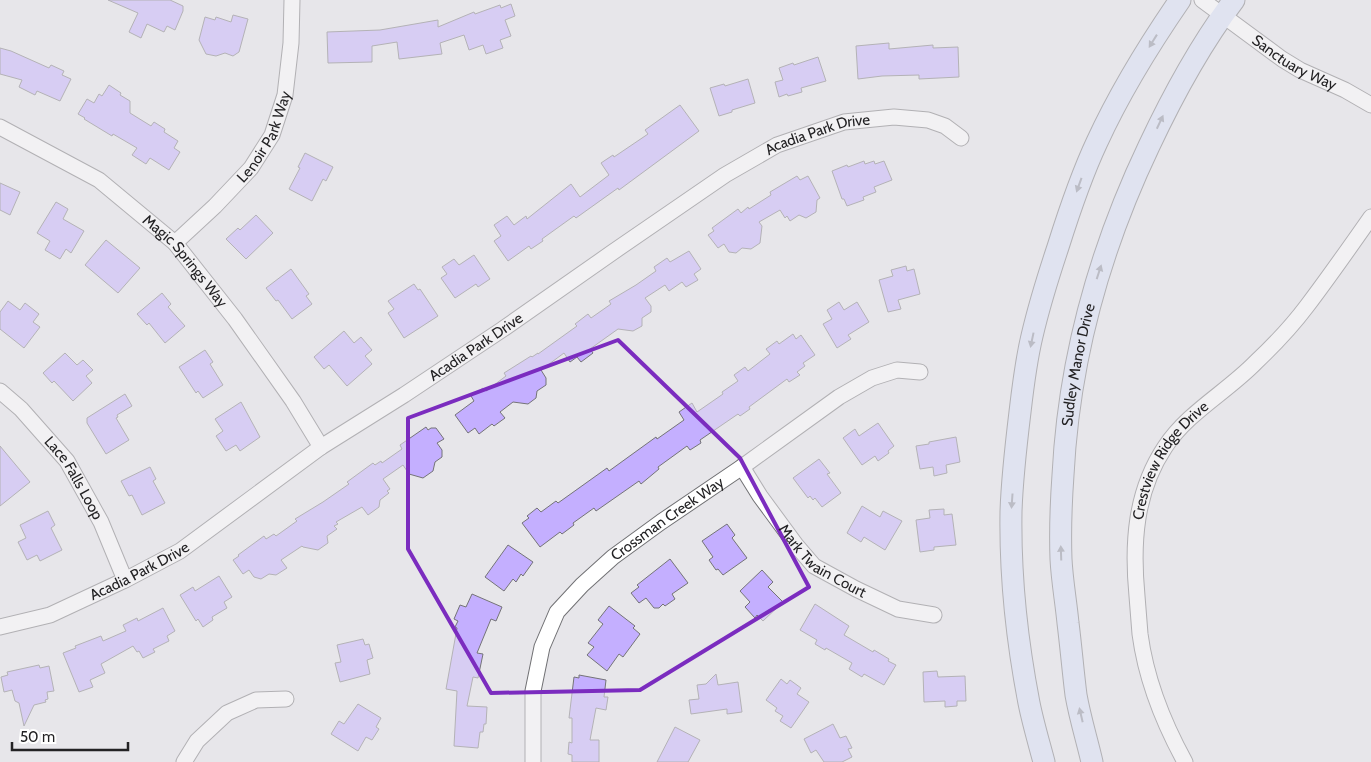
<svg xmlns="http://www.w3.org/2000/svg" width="1371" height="762" font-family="Cabin,sans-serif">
<rect width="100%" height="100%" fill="#e7e6ea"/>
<g fill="#c4afff" stroke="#757478">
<path d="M108 0H170L183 6V11L175 30 167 26 164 32 147 24 141 38 129 32 138 13Z"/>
<path d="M511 4 515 16 505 20 511 36 500 40 503 48 486 54 483 45 469 50 464 35 440 43 442 54 399 59 397 42 372 46V62L328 63 327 32 380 30 438 20V27L474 12 475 14 500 5 501 8Z"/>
<path d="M233 15 248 19 239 52 233 56 225 53 216 56 206 54 199 40 205 17 215 20 216 17 231 22Z"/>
<path d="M889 43V49L933 45V48L958 47 959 77 919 79V75L882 76 858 79 856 46Z"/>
<path d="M0 48 11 51 49 68 51 65 64 71 62 75 71 79 60 101 37 91 35 95 19 87 22 80 0 74Z"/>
<path d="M818 57 826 81 801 88 802 92 788 96 787 94 779 97 775 82 783 80 779 68 793 63 794 65Z"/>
<path d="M748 79 755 103 732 110V112L719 116 710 88 724 84 725 86Z"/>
<path d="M109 85 121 93 120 95 130 101V113L151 126 154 122 165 129 164 132 178 141 174 148 180 152 169 170 150 158 146 164 132 155 137 148 113 134 112 136 84 119 85 118 78 114 87 99 94 103 99 94 102 96Z"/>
<path d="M680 105 699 131 619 190 618 188 576 218 574 216 542 239 543 241 531 249 529 246 508 261 494 241 501 236 494 225 507 216 514 225 526 216 527 219 571 184 580 197 609 175 601 163 613 155 614 157 648 134 645 130Z"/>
<path d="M305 153 333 167 326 181 323 179 312 201 289 189 300 168 298 167Z"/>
<path d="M864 161 865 164 874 161 875 164 884 161 892 180 874 187 876 192 863 197 864 200 847 206 844 199H842L832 171 847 165 848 167Z"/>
<path d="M797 176 800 180 808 176 820 198 817 200 816 212 806 218 799 215 790 221 787 216 785 218 780 210 759 222 762 226 760 243 751 249 742 248 736 253 729 252 724 244 718 248 708 235 714 231 712 228 738 209 741 213 748 207 749 209 771 195 770 192Z"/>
<path d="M0 183 20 192 10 215 0 210Z"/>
<path d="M56 202 68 209 63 219 84 231 71 253 66 249 60 259 45 250 50 241 37 233Z"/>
<path d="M256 215 273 233 246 259 226 239 238 228 240 230Z"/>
<path d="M106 240 140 268 118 293 85 265Z"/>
<path d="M689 251 701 269 694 274 698 280 686 287 682 282 669 291 665 285 645 298 651 306V312L642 318V326L633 331 618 329 590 349 593 353 581 362 577 357 570 362 564 353 541 370 546 378V385L537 391 536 398 528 404 513 402 500 412 505 418 494 426 492 424 479 434 475 428 468 433 455 415 474 401 471 396 483 388 486 391 506 376 504 373 531 356 532 357 538 353V354L577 326 575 324 588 314 591 318 611 304 609 301 636 285 656 271 654 267 667 258 670 262Z"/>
<path d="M474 255 490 279 478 287 476 284 455 298 441 278 447 274 442 267 454 259 459 265Z"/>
<path d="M906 266 907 271 914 269 920 294 898 300 901 309 888 312 879 280 893 276 891 270Z"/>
<path d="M291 269 309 294 306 296 312 304 292 319 278 300 276 301 266 288Z"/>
<path d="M414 284 418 290 420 289 438 316 404 338 388 313 394 309 388 301Z"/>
<path d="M162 293 171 304 168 307 185 326 165 343 149 323 147 325 137 314Z"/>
<path d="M8 301 20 310 25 303 39 314 33 322 40 327 24 348 0 329V312Z"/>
<path d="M839 302 844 310 857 302 869 322 848 335 851 339 837 348 823 324 832 319 827 310Z"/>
<path d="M344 331 354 343 361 337 372 350 365 356 372 364 347 386 329 365 324 369 314 357Z"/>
<path d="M793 334 796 339 801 335 815 355 803 363 805 366 797 372 800 375 789 382 787 379 749 407 750 409 740 416 738 414 700 440 701 443 690 450 687 446 658 467 659 469 641 484 639 481 596 511 594 508 573 523 574 525 562 534 560 532 540 547 522 523 529 518 527 516 537 508 541 512 556 501 558 503 607 468 609 471 656 437 657 439 684 420 679 412 692 403 697 412 723 394 722 392 738 381 734 375 745 367 748 371 770 354 766 349 777 341 779 344Z"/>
<path d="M205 350 213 362 210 364 223 385 203 398 198 391 196 393 179 367Z"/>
<path d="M65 353 77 365 83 360 93 370 86 376 92 383 73 401 54 381 52 383 43 373Z"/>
<path d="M125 394 132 406 117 415 118 417 116 418 129 440 106 454 87 423V418Z"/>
<path d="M241 402 260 437 240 451 236 445 226 451 216 436 223 431 215 419Z"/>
<path d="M878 423 894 446 888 451 889 453 878 461 875 456 862 465 843 438 855 429 859 436Z"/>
<path d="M426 427 428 430 431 428H436L444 439 437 443 442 450V457L435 462 433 471 423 478 409 474 403 465 383 479 390 489 387 491 389 493 380 500 379 507 368 515 362 507 336 522 338 524 334 526 337 529 327 536 328 543 318 550 303 547 302 546 281 560 287 568 276 575 269 574 261 579 254 577 249 570 243 574 233 560 239 556 238 555 264 536 266 539 274 534 276 536 297 521 295 519 323 502 349 484 347 482 373 463 375 465 381 461 382 463 402 449 400 445Z"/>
<path d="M956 437 960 462 946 465 947 473 934 476 933 467 920 469 916 446 929 444V442Z"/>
<path d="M0 446 30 482 0 506Z"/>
<path d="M819 459 830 473 827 474 841 493 822 507 815 498 813 500 810 496 808 498 793 478Z"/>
<path d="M150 467 156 479 153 481 165 503 142 515 132 495 129 496 121 481Z"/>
<path d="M862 506 880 517 883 511 902 521 885 550 864 537 861 542 847 533Z"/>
<path d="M944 509V515L952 514 956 545 934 547V550L920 552 916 520 930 518 929 510Z"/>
<path d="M48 511 55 525 51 528 62 550 40 561 37 555 27 560 18 542 26 538 20 525Z"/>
<path d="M727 524 735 535 732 538 747 558 723 575 718 569 716 570 709 560 713 557 702 541Z"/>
<path d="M508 545 533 562 523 576 521 574 516 582 513 579 504 591 485 577Z"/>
<path d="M670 559 688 583 672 594 675 599 665 606 663 604 659 608H654L646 598 639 603 631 593 639 587 637 585Z"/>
<path d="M762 570 773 582 768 587 783 602 763 621 757 615 755 618 745 607 750 602 740 591Z"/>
<path d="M219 576 232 597 224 602 227 608 212 617 213 620 203 627 198 619 196 621 180 595 193 587 195 591Z"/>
<path d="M472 594 502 607 496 621 491 619 477 653 483 654 478 678 473 677 467 706 487 707 486 724H484L483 732H480L478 748 454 746 457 691 446 689 457 628 455 627 458 621 454 619 460 605 466 607Z"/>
<path d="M815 604 849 626 844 635 873 652 874 650 889 659 888 661 896 665 884 685 864 674 862 677 849 669 852 663 826 648 825 650 815 644 817 640 800 630Z"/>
<path d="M609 606 635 626 633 628 640 634 623 657 619 654 607 671 587 655 594 647 588 643 603 624 598 620Z"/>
<path d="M163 608 175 631 167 636 169 641 153 649 155 652 143 658 139 651 137 652 133 646 101 664 105 673 90 680 93 687 79 692 63 653 76 648 75 646 101 636 103 641 126 631 123 625 137 618 138 621Z"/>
<path d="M363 639 365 645 369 644 373 658 367 660 370 674 340 682 335 663 341 662 337 645Z"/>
<path d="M39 665 40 668 49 666 54 691 47 692 48 699 45 700 46 702 34 705 24 726 19 703 15 701 12 690 4 692 1 677 8 675 7 672Z"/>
<path d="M937 671 938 677 965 676 966 701H957V706L945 707V701L924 702 923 672Z"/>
<path d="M716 674 718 685 738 682 742 712 727 714V709L691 714 689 700 699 699 697 685 706 684Z"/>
<path d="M579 675 606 680 604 697H608L606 710 596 708 590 740H599V762H572V755L568 754 569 742 572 743V718H569L574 677 579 678Z"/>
<path d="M781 679 787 684 790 680 801 688 797 694 809 702 791 728 780 721 783 716 775 711 777 708 766 700Z"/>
<path d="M358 704 381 718 376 727 379 729 372 740 366 737 358 751 331 734 339 721 344 724Z"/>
<path d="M833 724 840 738 846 736 852 748 848 749 852 757 842 762H824L816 750 811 753 804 739Z"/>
<path d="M675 727 700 740 688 762H657Z"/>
</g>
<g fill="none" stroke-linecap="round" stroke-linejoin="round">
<defs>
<g id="street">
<path id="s1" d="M1202 0 1282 59 1300 70 1345 90 1371 105"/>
<path id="s2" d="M0 127 99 180 175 243 235 319 293 401 321 447"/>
<path id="s3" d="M175 243 215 206 251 168 272 135 285 95 291 43 292 0"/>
<path id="s4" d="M0 391 21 409 67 461 101 522 125 580"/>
<path id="s5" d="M742 467 760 496 796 545 814 566 856 589 898 609 934 615"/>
<path id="s6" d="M0 627 50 615 125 580 180 551 321 447 404 395 503 329 613 252 725 175 777 145 844 122 894 117 928 120 945 126 961 138"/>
<path d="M184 762 197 741 227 713 256 700 286 699"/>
<path id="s7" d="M533 762V691L542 647 557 612 582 585 613 557 661 522 742 467 839 397 872 378 897 370 920 372"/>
<path id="s8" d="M1185 762C1163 722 1146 679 1140 634 1139 621 1138 609 1137 596 1132 544 1135 492 1165 447 1188 412 1227 392 1256 362 1274 345 1292 326 1307 306 1329 277 1350 247 1371 217"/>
</g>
<g id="secondary">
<path d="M1044 762C1039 743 1033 723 1029 703 1017 641 1010 575 1011 512 1012 478 1016 445 1020 412 1023 386 1026 361 1032 336 1039 306 1048 277 1058 247 1069 212 1081 176 1097 142 1120 92 1149 45 1180 0"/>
<path id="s9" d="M1092 762C1087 740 1080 718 1076 695 1073 671 1071 647 1068 623 1066 602 1062 580 1061 559 1060 531 1061 503 1063 475 1069 358 1099 251 1149 146 1173 95 1200 45 1234 0"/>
</g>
</defs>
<use href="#street" stroke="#717174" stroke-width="17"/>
<use href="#secondary" stroke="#717174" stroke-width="23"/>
<use href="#street" stroke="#fff" stroke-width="15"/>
<use href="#secondary" stroke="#d7e0f9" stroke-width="21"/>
</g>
<defs><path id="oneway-solid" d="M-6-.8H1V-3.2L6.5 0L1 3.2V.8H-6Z" transform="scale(1.25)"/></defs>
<g fill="#868a99">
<use href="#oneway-solid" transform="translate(1153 41) rotate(122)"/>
<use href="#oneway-solid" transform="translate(1160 122) rotate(-65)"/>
<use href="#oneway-solid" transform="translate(1079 185) rotate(110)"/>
<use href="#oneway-solid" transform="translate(1099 272) rotate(-72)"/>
<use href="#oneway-solid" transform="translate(1032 340) rotate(102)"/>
<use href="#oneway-solid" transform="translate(1012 501) rotate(94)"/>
<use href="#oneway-solid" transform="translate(1061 553) rotate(-92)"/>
<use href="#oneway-solid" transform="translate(1081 715) rotate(-103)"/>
</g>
<path d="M0 0H1371V762H0ZM618 340 740 458 809 587 640 690 491 693 408 549V418Z" fill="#e7e6ea" fill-opacity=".55" fill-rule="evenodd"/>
<path fill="none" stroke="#7b2cbf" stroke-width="4" stroke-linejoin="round" d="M618 340 740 458 809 587 640 690 491 693 408 549V418Z"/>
<g text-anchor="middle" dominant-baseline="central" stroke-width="5" stroke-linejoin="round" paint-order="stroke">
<g font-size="15" fill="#232224" stroke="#fff">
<text stroke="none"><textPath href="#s1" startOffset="112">Sanctuary Way</textPath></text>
<text stroke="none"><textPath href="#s3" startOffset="141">Lenoir Park Way</textPath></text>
<text stroke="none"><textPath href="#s6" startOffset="961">Acadia Park Drive</textPath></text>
<text stroke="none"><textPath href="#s2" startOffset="231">Magic Springs Way</textPath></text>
<text stroke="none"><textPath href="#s6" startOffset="556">Acadia Park Drive</textPath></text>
<text stroke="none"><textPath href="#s9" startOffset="401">Sudley Manor Drive</textPath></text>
<text stroke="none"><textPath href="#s8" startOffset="320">Crestview Ridge Drive</textPath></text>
<text stroke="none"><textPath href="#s4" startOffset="115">Lace Falls Loop</textPath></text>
<text stroke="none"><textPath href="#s7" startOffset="299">Crossman Creek Way</textPath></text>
<text stroke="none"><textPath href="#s5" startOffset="126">Mark Twain Court</textPath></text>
<text stroke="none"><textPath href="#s6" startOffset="151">Acadia Park Drive</textPath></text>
</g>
</g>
<path d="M12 742v8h116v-8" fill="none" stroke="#232224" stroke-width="2.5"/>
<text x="20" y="742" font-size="15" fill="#232224" stroke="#ffffff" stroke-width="4" paint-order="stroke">50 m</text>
</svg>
